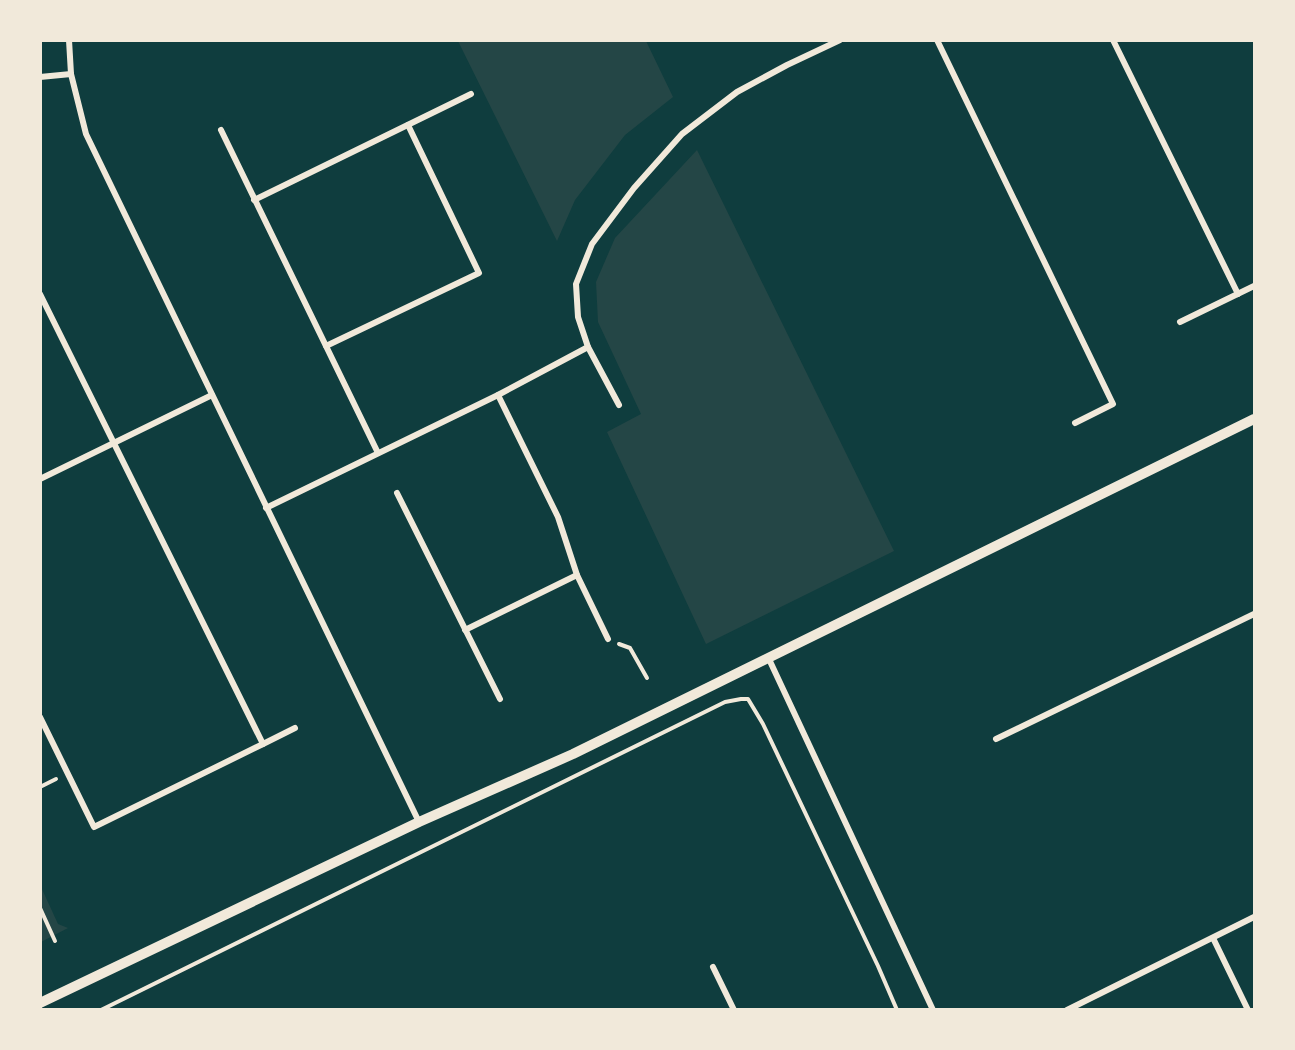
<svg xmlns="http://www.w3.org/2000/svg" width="1295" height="1050" font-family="'Open Sans',sans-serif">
<rect width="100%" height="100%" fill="#0f3d3e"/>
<g fill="#244646">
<path d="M458 41H646L673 97 625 135 575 200 557 241Z"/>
<path d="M697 150 894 551 706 644 607 432 641 414 598 322 596 282 615 238Z"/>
<path d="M41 887 58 924 68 928 41 942Z"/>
</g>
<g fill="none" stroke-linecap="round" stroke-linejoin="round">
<g stroke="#f1e9da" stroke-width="4">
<path d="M619 644 630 648 647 678"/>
<path d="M40 787 56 779"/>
<path d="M40 908 55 941"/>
<path d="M101 1010 725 702 741 699H748L763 724 878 966 897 1010"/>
</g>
<g stroke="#f1e9da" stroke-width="6">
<path d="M69 40 71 74 86 134 419 822"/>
<path d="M937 40 1113 404 1075 423"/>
<path d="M1113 40 1238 294"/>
<path d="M40 77 71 74"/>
<path d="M221 130 378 453"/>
<path d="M254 200 471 94"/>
<path d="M40 294 263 744 94 827 40 717"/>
<path d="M1180 322 1254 286"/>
<path d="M326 346 479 273 408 125"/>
<path d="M498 395 558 517 577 575 608 639"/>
<path d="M619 405 588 347 578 317 576 284 592 244 634 188 682 134 737 92 787 65 840 40"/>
<path d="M40 479 212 395"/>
<path d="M397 493 500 699"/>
<path d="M266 508 498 395 588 347"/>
<path d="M465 630 577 575"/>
<path d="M768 657 933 1010"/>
<path d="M996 739 1254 614"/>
<path d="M263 744 295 728"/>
<path d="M1213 938 1248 1010"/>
<path d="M713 967 734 1010"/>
<path d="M1067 1010 1254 917"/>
</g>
<path stroke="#f1e9da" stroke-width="10" d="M40 1003 419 822 573 754 1254 419"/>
</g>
<rect width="1295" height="1050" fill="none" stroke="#f1e9da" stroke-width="84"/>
</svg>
